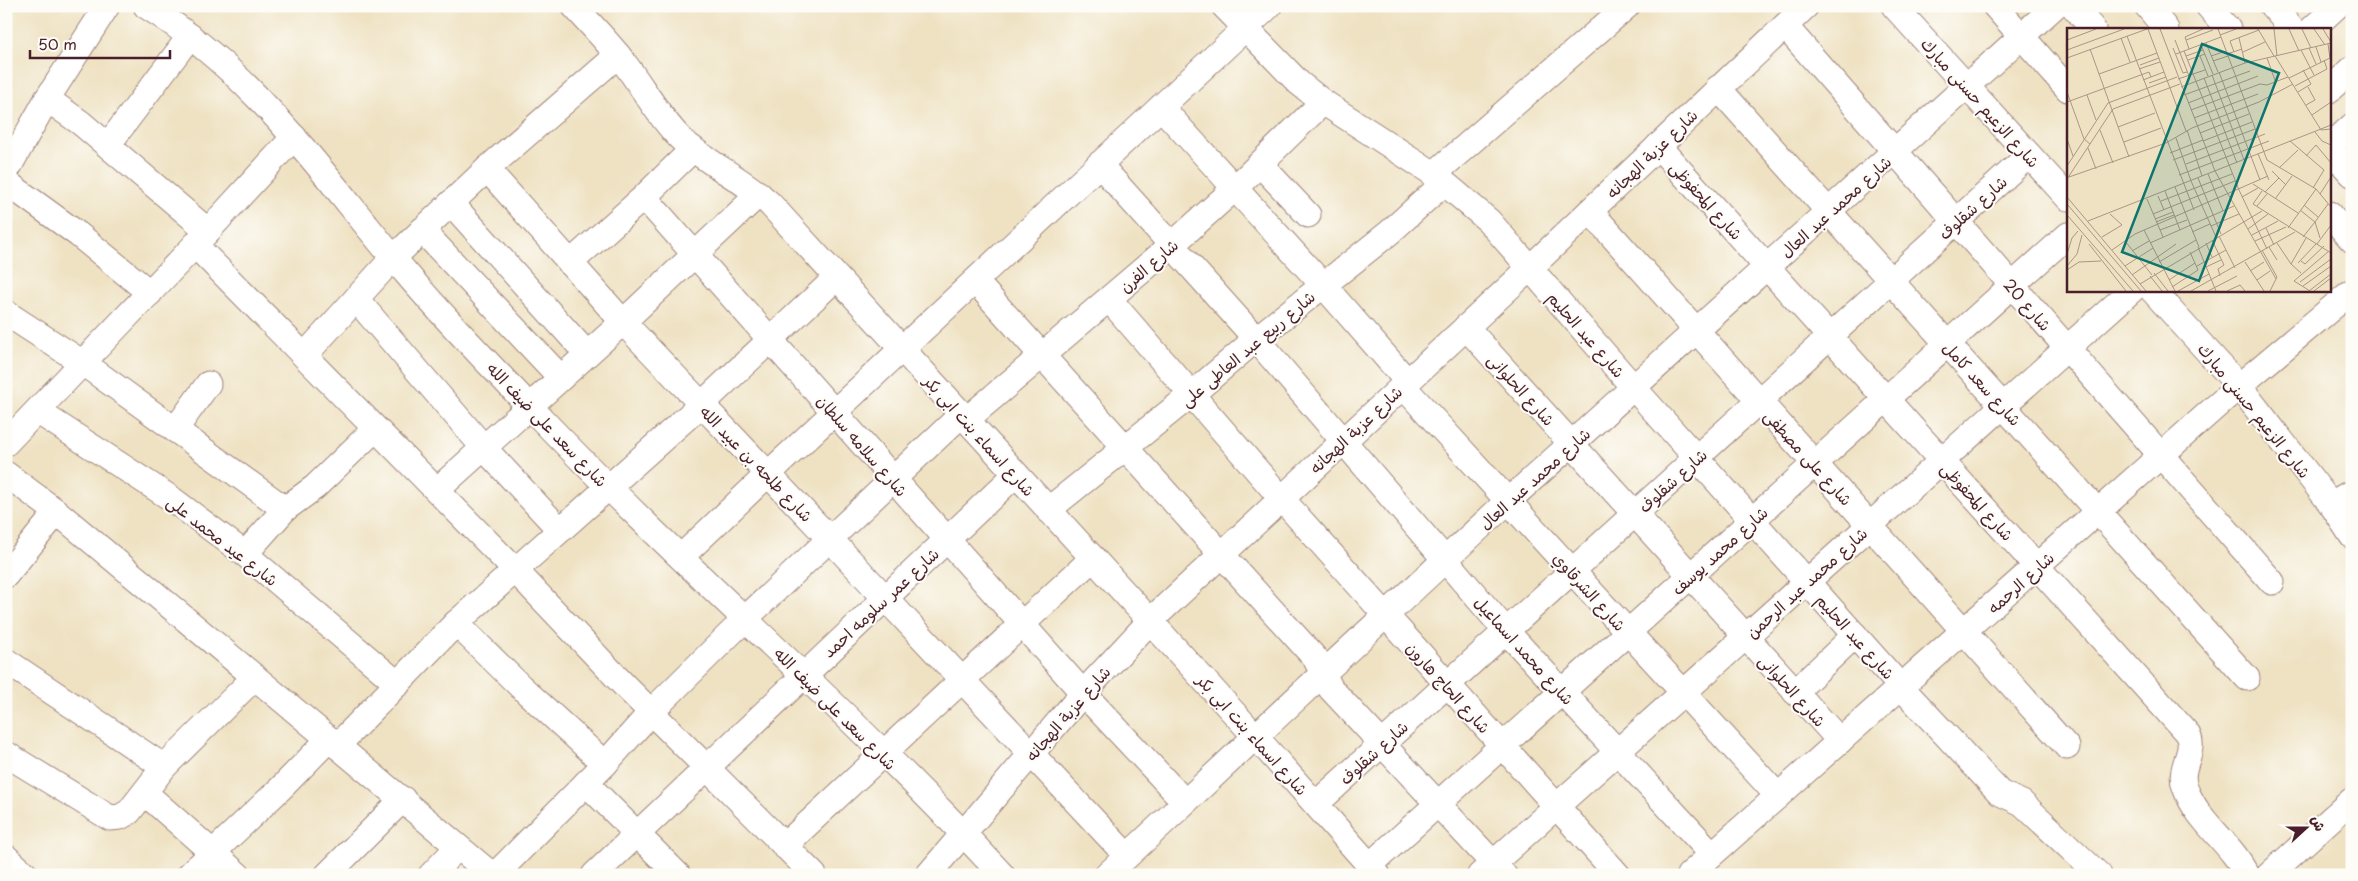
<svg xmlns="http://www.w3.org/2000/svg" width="2358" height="881" font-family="'Playpen Sans','Playpen Sans Arabic',sans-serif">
<rect width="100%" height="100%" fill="#fdfcf7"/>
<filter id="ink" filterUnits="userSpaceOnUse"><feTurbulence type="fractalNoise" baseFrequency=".02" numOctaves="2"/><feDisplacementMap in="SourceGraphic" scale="10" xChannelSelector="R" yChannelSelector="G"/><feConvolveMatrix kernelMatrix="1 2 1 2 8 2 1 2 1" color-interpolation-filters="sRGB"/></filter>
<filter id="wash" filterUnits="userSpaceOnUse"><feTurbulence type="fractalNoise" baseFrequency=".0096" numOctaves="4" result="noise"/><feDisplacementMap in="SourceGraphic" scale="20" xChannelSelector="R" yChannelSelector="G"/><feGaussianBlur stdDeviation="1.12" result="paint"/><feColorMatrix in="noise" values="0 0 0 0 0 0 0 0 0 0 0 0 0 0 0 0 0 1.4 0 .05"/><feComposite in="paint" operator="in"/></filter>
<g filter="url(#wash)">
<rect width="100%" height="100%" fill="#efe2c3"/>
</g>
<g filter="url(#ink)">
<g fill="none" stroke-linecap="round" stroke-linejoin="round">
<defs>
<g id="minor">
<path d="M146 6C248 68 315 164 390 254 433 306 484 359 531 408 683 568 852 712 1002 875"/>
<path d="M574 6C591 25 610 44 625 64 644 89 658 116 680 138 707 164 742 178 770 204L1255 736 1378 875"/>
<path d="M1224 6 1299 83 1323 102 1434 174 1489 221 1634 388 1901 687 2000 793 2022 803 2099 875"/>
<path d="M1894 6 2068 198"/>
<path d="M1995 6 2068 89"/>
<path d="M2073 6 2093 29"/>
<path d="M2147 6 2166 29"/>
<path d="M2208 6 2228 29"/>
<path d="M2272 6 2292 29"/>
<path d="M1785 26 2272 582"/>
<path d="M2312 29 2337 6"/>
<path d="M1718 88 2247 678"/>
<path d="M2329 90 2352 69"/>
<path d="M47 99 81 123 208 231"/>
<path d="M1161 107 1323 285 1407 381"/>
<path d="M108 145 190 36"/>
<path d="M1658 146 2186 732C2199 750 2177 766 2185 787 2197 822 2231 842 2247 875"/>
<path d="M2329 147 2352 126"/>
<path d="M2329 149 2352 174"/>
<path d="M1099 164 1256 339 1506 631 1712 854"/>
<path d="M1260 164 1308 215"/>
<path d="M487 169 623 322 829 538 1127 856"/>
<path d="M6 172 47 99 107 6"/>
<path d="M1434 174 1627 6"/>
<path d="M6 182 79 235 150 293"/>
<path d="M644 197 1083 693 1184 801"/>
<path d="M451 203 587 354"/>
<path d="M1590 211 2067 747"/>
<path d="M2329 214 2352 240"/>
<path d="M422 230 561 378"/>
<path d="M195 245 515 570 623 684 814 875"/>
<path d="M570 263 644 197 693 149"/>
<path d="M975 281 1315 658 1331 689 1504 875"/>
<path d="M2152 290 2239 386 2331 504 2352 536"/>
<path d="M356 299 484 448 560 530"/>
<path d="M1109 299 1281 498 1618 875"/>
<path d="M6 313 83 363 285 509"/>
<path d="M1466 327 1840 741"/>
<path d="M305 355 393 258 487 169 618 55"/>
<path d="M1402 385 1778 796"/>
<path d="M37 411 169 497 245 554 398 684"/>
<path d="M966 420 1172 245 1234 189 1323 102"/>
<path d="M175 430 208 384"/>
<path d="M6 443 195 245 294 137"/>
<path d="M6 474 57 512 492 875"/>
<path d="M437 490 623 322 759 194"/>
<path d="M2331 504 2352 492"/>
<path d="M1048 510 1192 394 1256 339 1390 232 1444 183"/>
<path d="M245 554 285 509 315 487 375 429"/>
<path d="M681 557 768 474 1269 6"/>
<path d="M6 575 57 512"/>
<path d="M456 623 520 686 605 764"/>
<path d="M6 661 164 767"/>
<path d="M1795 692 1855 635"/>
<path d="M337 746 456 623 702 404 836 278"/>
<path d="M6 754 110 818 120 817 129 812 164 767 255 677"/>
<path d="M586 783 678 875"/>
<path d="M145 793 238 875"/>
<path d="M1316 804 2029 155"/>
<path d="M784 846 1093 558"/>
<path d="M6 857 26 875"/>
<path d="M1369 866 2068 235"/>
<path d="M189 875 281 788 329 739"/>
<path d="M327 875 403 799"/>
<path d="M431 875 458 847"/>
<path d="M495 875 605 764 652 711 746 618 961 415"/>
<path d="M594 875 1015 475"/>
<path d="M928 875 1083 693 1150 621 1530 268 1806 6"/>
<path d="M1107 875 1508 501 2055 6"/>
<path d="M1480 875 2132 290"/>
<path d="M1689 875 2239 386 2352 291"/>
<path d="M2269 875 2352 800"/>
</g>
</defs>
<use href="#minor" stroke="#9c8077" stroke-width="27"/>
<use href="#minor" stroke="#fff" stroke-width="25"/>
</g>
</g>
<g text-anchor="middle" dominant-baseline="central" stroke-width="4" stroke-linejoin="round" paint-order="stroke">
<g font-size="16" fill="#4a1f2b" stroke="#fdfcf7">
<text transform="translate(1981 102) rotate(48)">شارع الزعيم حسنى مبارك</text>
<text transform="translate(1651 153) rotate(-44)">شارع عزبة الهجانه</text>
<text transform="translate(1707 200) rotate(48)">شارع المحفوظى</text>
<text transform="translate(1835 206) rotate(-42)">شارع محمد عبد العال</text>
<text transform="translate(1972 207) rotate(-42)">شارع شقلوف</text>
<text transform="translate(1148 265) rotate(-41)">شارع الفرن</text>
<text transform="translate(2028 304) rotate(49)">شارع 20</text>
<text transform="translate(1587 334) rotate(49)">شارع عبد الحليم</text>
<text transform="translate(1247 348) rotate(-40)">شارع ربيع عبد العاطى على</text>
<text transform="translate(1983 383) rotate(48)">شارع سعد كامل</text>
<text transform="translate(1522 389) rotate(48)">شارع الحلوانى</text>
<text transform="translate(2255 410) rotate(51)">شارع الزعيم حسنى مبارك</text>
<text transform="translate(548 424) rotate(46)">شارع سعد على ضيف الله</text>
<text transform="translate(1355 429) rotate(-43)">شارع عزبة الهجانه</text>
<text transform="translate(980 435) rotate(48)">شارع اسماء بنت ابى بكر</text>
<text transform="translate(863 445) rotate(49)">شارع سلامه سلطان</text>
<text transform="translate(1809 457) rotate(48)">شارع على مصطفى</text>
<text transform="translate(757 463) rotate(46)">شارع طلحه بن عبيد الله</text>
<text transform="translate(1534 478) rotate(-42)">شارع محمد عبد العال</text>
<text transform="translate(1672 480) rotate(-42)">شارع شقلوف</text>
<text transform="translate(1978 501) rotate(48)">شارع المحفوظى</text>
<text transform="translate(223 540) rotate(38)">شارع عيد محمد على</text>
<text transform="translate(1719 550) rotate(-42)">شارع محمد يوسف</text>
<text transform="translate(1806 582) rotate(-42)">شارع محمد عبد الرحمن</text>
<text transform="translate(2020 582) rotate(-42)">شارع الرحمه</text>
<text transform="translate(1590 591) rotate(48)">شارع الشرقاوي</text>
<text transform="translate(880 602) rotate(-43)">شارع عمر سلومه احمد</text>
<text transform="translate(1856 636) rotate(48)">شارع عبد الحليم</text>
<text transform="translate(1525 650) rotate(48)">شارع محمد اسماعيل</text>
<text transform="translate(1449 687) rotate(48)">شارع الحاج هارون</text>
<text transform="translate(1793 690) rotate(48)">شارع الحلوانى</text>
<text transform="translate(836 708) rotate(45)">شارع سعد على ضيف الله</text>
<text transform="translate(1067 713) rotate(-49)">شارع عزبة الهجانه</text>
<text transform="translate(1253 734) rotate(48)">شارع اسماء بنت ابى بكر</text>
<text transform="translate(1373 752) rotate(-42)">شارع شقلوف</text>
</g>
</g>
<g transform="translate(2067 28)">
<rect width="264" height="264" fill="#efe2c3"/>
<path fill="none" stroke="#ad9486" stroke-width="1" d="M81 1 119 103M93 1 148 143 209 251M151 1 200 132 249 161 264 179M191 1 207 28M207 1 210 28M222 1 232 23M235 1 244 20M247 1 258 17M256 1 264 14M153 7 169 1M60 8 127 182M54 10 63 34M172 10 178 35M0 12 29 1M108 12 122 48M119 12 146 2M139 15 151 44M134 17 146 46M249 19 254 34M106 20 116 45 120 44M242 20 249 36M23 21 62 129M122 21 118 9 136 1M0 22 57 1M234 22 247 47M117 23 172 162 200 221M167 24 163 13 192 2M176 24 198 14M109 26 154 9M160 26 175 21M119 28 136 22M133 28 141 48M144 28 159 23M208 28 254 102 264 101M0 30 80 1M200 30 209 55M121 32 138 26M146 33 161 28M73 37 92 30M72 41 93 34M152 44 193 152M32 46 90 25M145 47 177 132M137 50 170 135M222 50 263 30 261 16M111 51 138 42M76 52 97 44M82 55 99 49M228 58 260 41 257 32M114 59 178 35 264 15M0 64 17 111 23 116M231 64 244 56 236 42M20 67 29 92M117 67 183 43M0 74 82 44 84 49M121 75 191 48M239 77 248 72 241 59M124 82 193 56 200 57 221 49M245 87 264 74M127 90 191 66M51 99 88 85M33 102 46 135M120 102 135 148M248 104 255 113 264 117M133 105 182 86M109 110 124 153M0 111 6 128M136 113 185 94M223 113 257 142 246 160M57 114 94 100M21 120 29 141M103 125 136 112M191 126 202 152M239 128 249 117 264 135M106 132 188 101M119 136 198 106M0 138 41 75 110 49M212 140 231 122M205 143 219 157M141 146 156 183M112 147 202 113M2 149 99 115 125 100 192 74 226 56M131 150 154 206M0 151 46 81 113 56M124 153 149 209M186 156 231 185M108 159 132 219M98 163 113 202M195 163 186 176 264 225M198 164 212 150M253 166 264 149M91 168 97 182M0 169 79 263M175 169 191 160M80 171 96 209M208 171 225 148M94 173 165 146M0 176 74 263M237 177 251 189M190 178 200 166M233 182 248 194M86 186 168 153M0 187 66 263M88 191 106 184M21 193 264 97M89 194 107 187M144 198 172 186M199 200 207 217M221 200 249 161M181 201 201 186M77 202 108 263M93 202 120 192M125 204 143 196M185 207 211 193M152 208 168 240M35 209 55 197 43 186M236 209 248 194M253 210 248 194 261 176M145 212 157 237 151 241 153 248M58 213 85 247M188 213 219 199M83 215 167 178M139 215 145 229M210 215 224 236 234 245M22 216 59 263M250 216 264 197M131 219 149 263M202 219 210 232M45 222 68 206 201 148M195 222 210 249 203 263M65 223 82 213M0 226 5 210 11 203M234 233 238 236 257 218M92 234 129 212M178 234 197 263M231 235 249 216M224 236 239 210M0 238 10 226 15 207M58 238 86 220M130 238 159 222M139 239 154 232M0 242 12 234 34 233M183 243 197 234M87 245 101 263M65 247 109 216M83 248 95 263M102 252 128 235M190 252 203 243M233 254 264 231M73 256 195 183M236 258 264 238M105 259 131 242 123 224M111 263 142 246M124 263 228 204M141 263 170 248M160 263 173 257 178 263M242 263 264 246M243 263 227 253 262 223M247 263 264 250"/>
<path fill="#0f766e" fill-opacity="0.15" stroke="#0f766e" stroke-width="2.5" d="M135 16 212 45 132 253 55 224Z"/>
<rect width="264" height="264" fill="none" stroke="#4a1f2b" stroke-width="2.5"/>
</g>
<rect width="2358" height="881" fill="none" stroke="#fdfcf7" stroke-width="25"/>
<g transform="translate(2306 828) rotate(69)" stroke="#fdfcf7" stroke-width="4" paint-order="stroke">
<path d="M0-4L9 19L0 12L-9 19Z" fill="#4a1f2b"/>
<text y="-8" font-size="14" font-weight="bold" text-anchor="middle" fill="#4a1f2b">ش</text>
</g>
<path d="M30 50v8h140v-8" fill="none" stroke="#4a1f2b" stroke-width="2.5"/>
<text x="38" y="50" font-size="15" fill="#4a1f2b" stroke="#fdfcf7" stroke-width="4" paint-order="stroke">50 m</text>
</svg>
